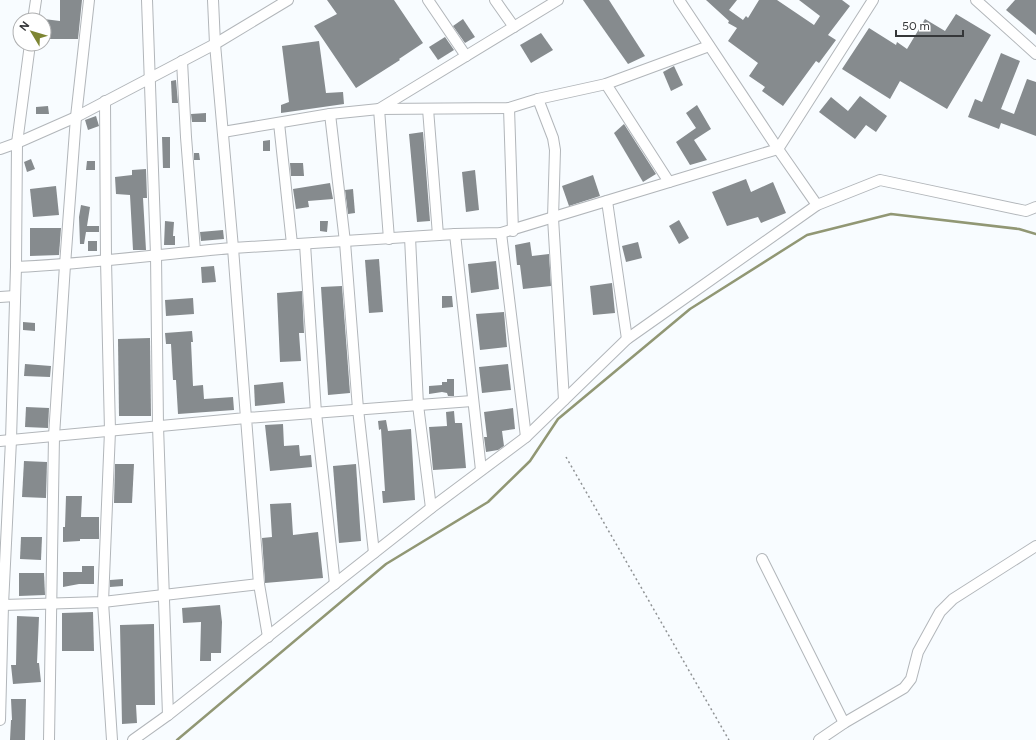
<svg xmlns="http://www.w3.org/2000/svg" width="1036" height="740" font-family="Figtree,sans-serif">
<rect width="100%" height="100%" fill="#f8fcff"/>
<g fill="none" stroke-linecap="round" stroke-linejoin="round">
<path stroke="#919774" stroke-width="2.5" d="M177 740 386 564 488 502 530 461 558 419 690 309 807 235 891 214 1019 229 1036 234"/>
</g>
<g fill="#868b8e">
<path d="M60 0H82L78 39H44V19L60 21Z"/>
<path d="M327 0H394L423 43 399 59 400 60 356 88 314 26 337 14Z"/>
<path d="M583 0H609L645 56 628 64Z"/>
<path d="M706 0H737L729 10 743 20 746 16 748 18 759 0H777L814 25 820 16 799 0H842L850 6 828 35 836 40 819 63 816 61 783 106 762 91 765 87 749 76 758 63 728 41 737 28 728 23 729 21Z"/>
<path d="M1015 0H1036V35L1006 10Z"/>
<path d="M956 14 991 35 947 109 900 81 890 99 842 69 869 28 896 45 897 42 907 49 925 19 945 31Z"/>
<path d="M463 19 475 37 465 43 453 26Z"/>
<path d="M541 33 553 50 531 63 520 45Z"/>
<path d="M445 37 454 50 438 60 429 47Z"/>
<path d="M319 41 326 93 343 92 344 104 281 113V105L289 102 282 46Z"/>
<path d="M1001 53 1020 61 1001 109 1014 114 1027 79 1036 82V136L1001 123 999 129 968 117 975 99 982 102Z"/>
<path d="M674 66 683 85 671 91 663 72Z"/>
<path d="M176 80 178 103H172L171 81Z"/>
<path d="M860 96 887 116 876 132 866 125 855 139 819 112 831 97 848 111Z"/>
<path d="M697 105 711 129 694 140 707 160 690 165 676 142 696 128 686 113Z"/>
<path d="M48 106 49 114H36V107Z"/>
<path d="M206 113V122H192L191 114Z"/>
<path d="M96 116 99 126 88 130 85 120Z"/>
<path d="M624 124 656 174 643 182 614 133Z"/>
<path d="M423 132 430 221 417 222 409 134Z"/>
<path d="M162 137H170V168H163Z"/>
<path d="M270 140V151H263V141Z"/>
<path d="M194 153H199L200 160H194Z"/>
<path d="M31 159 35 169 27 172 24 162Z"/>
<path d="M87 161H95V170H86Z"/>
<path d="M290 163H303L304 176H291Z"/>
<path d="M146 169 147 198H143L146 250H133L130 195 116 194 115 177 132 175V170Z"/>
<path d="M475 170 479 210 466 212 462 172Z"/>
<path d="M593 175 600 196 569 206 562 186Z"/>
<path d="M746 179 751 192 773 182 786 213 761 223 758 217 727 226 712 192Z"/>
<path d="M330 183 333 199 308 201 309 207 296 209 293 189Z"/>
<path d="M56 186 59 215 33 217 30 189Z"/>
<path d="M353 189 355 213 348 214 345 190Z"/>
<path d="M81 205 90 207 87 226H99V232H86L84 244H80L79 217Z"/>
<path d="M679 220 689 238 679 244 669 226Z"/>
<path d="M165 221 174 222 173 236H175V245H164Z"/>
<path d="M320 221H328L327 232 320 231Z"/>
<path d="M30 228H61L59 255 30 256Z"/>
<path d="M223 230 224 239 201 241 200 232Z"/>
<rect x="88" y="241" width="9" height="10"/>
<path d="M530 242 532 256 549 254 551 286 523 289 520 265H517L515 245Z"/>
<path d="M638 242 642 258 626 262 622 246Z"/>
<path d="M379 259 383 312 369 313 365 260Z"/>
<path d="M496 261 499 289 471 293 468 264Z"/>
<path d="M214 266 216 282 202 283 201 267Z"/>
<path d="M612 283 615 313 593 315 590 286Z"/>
<path d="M342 286 350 393 328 395 321 287Z"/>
<path d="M302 291 304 333H299L301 361 280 362 277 293Z"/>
<path d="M442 296H452L453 307 442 308Z"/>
<path d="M193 298 194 314 166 316 165 300Z"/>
<path d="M504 312 507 347 480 350 476 314Z"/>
<path d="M23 322 35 323V331L23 330Z"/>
<path d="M192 331 193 342H191L193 386 203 385 204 399 233 397 234 410 178 414 176 380H173L171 344H166L165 333Z"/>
<path d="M150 338 151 416H119L118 339Z"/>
<path d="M25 364 51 366 50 377 24 376Z"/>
<path d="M508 364 511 390 482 393 479 367Z"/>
<path d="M447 379H454V396H448L447 393 442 392 429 394V386L442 385V382H447Z"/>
<path d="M283 382 285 403 255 406 254 385Z"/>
<path d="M26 407 49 408 48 428 25 427Z"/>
<path d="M513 408 515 429 502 431 504 446 498 450 486 452 484 437H487L484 412Z"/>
<path d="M454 411 455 423H462L466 468 433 470 429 427 447 426 446 412Z"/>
<path d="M386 420 388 431 411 429 415 500 383 503 382 491H385L381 429 379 430 378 421Z"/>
<path d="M283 424 284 446 299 445 300 456 311 455 312 467 270 471 265 425Z"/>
<path d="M24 461 47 462 46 498 22 497Z"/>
<path d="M115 464H134L132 503H114Z"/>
<path d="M356 464 361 541 339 543 333 466Z"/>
<path d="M66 496H82L81 517H99V539H80V541L63 542V527H65Z"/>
<path d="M291 503 293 535 318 532 323 578 265 583 262 538 272 537 270 504Z"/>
<path d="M21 537H42L41 560 20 559Z"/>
<path d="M82 566H94V584H79L63 587V572H82Z"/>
<path d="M19 573H44L45 595 19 596Z"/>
<path d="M123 579V586L110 587V580Z"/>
<path d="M220 605 222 622 221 653H211V661H200L201 622 183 623 182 608Z"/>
<path d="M93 612 94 651H62V613Z"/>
<path d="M17 616 39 617 37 663H39L41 682 13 684 11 665H16Z"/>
<path d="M154 624 155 705H136L137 723 122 724 120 625Z"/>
<path d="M11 699H26L25 740H10L11 720H12Z"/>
</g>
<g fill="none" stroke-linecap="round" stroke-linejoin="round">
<defs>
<g id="minor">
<path d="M147 0 156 255 158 426 168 715"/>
<path d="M428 0 466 56"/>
<path d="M495 0 514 27"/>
<path d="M679 0 778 149 817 205"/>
<path d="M976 0 1036 54"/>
<path d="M33 20 36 0"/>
<path d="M182 61 186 137 195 251"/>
<path d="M606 84 669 182"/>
<path d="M538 99 553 138 555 150 553 218 564 400"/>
<path d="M509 108 513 231"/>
<path d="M428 109 438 235"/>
<path d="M330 114 345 242 358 409 374 553"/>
<path d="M279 123 292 244"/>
<path d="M223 132 330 114 379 109 509 108 538 99 606 84 709 46"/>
<path d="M0 149 17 143 76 117 215 44 288 0"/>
<path d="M607 201 627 339"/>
<path d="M501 233 526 437"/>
<path d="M455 234 481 470"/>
<path d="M410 237 418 405 431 508"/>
<path d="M389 239 379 109 558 0"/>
<path d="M305 244 316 413 335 584"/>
<path d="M16 267C88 264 161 254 233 248L215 44 213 0"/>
<path d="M0 297 15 296"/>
<path d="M0 441 246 418 233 248 455 234 501 233 778 149 873 0"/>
<path d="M762 559 844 723"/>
<path d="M3 605 103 602 110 431 106 260 105 101"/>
<path d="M268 637 259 584 246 418 472 401"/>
<path d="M0 720 3 605 11 440 16 267 17 143 30 44"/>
<path d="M49 740 54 436 65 265 76 117 89 0"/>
<path d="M112 740 103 602 259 584"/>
<path d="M133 740 168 715 431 508 526 437 627 339 817 205 880 180 1026 211 1036 207"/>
<path d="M819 740 844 723 904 688 911 679 918 652 940 612 953 599 1036 546"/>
</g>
</defs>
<use href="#minor" stroke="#b2b6ba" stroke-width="12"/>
<path stroke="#8f9294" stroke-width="1.5" stroke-dasharray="2 3" stroke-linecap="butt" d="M566 457 729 740"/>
<use href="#minor" stroke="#fff" stroke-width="10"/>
</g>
<g transform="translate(32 32) rotate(308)"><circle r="19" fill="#ffffff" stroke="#aeafb0"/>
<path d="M0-3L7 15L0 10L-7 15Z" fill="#7d8532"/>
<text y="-6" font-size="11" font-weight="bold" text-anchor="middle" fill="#353739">N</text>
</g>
<path d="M896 30v6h67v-6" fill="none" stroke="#353739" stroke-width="2"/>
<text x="902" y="30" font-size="12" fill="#353739" stroke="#ffffff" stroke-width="3" paint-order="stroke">50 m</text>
</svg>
